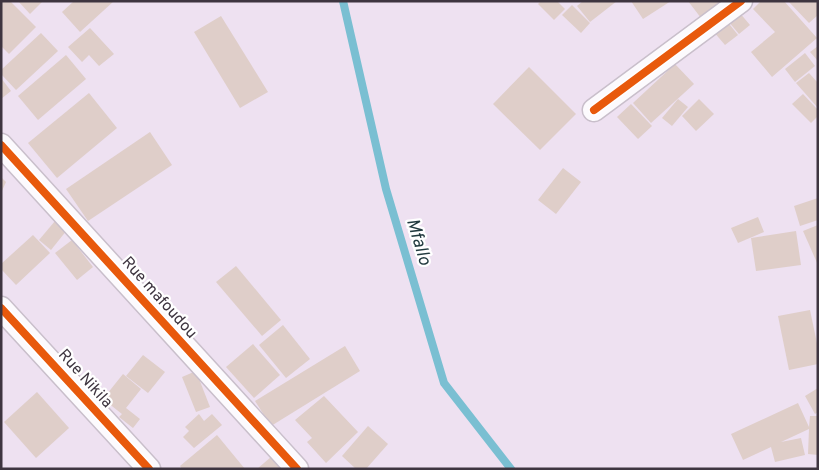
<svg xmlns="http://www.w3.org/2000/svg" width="819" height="470" font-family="Overpass,sans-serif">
<rect width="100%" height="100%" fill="#eee1f1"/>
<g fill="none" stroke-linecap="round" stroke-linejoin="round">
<path stroke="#7abfd2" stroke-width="8" d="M343 1 386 189 444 383 511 469"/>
</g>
<g fill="#dfcec9">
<path d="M1 1H10L36 27 9 54 1 46Z"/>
<path d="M18 1H43L30 14Z"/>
<path d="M74 1H114L80 32 62 12Z"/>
<path d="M541 1H557L565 9 554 20 538 4Z"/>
<path d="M583 1H617L590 22 577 6Z"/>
<path d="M631 1H671L643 19Z"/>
<path d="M688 1H723L701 18Z"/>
<path d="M761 1H784L817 38 772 77 751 52 775 32 753 9Z"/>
<path d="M788 1H818V15L809 23Z"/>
<path d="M572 5 590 23 581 33 562 15Z"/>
<path d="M739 12 750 25 739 34 728 21Z"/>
<path d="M221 16 268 92 240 108 194 32Z"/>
<path d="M726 20 738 35 725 45 713 31Z"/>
<path d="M90 28 114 54 99 66 89 55 82 62 68 47Z"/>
<path d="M41 33 58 51 16 90 1 74V70Z"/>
<path d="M818 46V61L810 52Z"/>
<path d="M805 53 815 66 795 82 785 69Z"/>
<path d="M66 55 86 79 38 120 18 96Z"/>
<path d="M675 64 694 84 651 123 633 103Z"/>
<path d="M529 67 576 114 540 150 493 104Z"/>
<path d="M809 73 818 83V108L796 83Z"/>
<path d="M1 78 11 91 1 99Z"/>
<path d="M89 93 117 128 57 178 28 143Z"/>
<path d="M803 94 818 110V116L811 123 792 104Z"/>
<path d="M678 99 688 107 672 126 662 118Z"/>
<path d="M699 99 714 114 696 131 682 116Z"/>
<path d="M631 104 652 126 638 139 617 117Z"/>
<path d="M150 132 172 165 88 221 66 189Z"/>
<path d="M563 168 581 182 556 214 538 200Z"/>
<path d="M1 177 6 182 1 193Z"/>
<path d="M818 198V220L800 226 794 206Z"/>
<path d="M758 217 764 232 738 243 731 228Z"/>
<path d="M55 221 67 230 51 250 39 240Z"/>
<path d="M818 225V265L803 231Z"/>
<path d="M796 231 801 265 756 271 751 238Z"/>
<path d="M33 235 50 253 16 285 1 269V264Z"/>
<path d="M72 240 93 267 77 280 55 253Z"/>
<path d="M236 266 281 320 262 336 216 282Z"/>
<path d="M810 310 818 348V364L789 370 778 316Z"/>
<path d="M283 325 310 359 286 378 259 345Z"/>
<path d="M253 344 280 375 254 398 226 367Z"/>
<path d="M345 346 360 371 271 426 255 401Z"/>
<path d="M143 355 165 372 148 393 126 376Z"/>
<path d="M196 371 210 407 196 412 182 377Z"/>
<path d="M123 374 141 389 126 408 140 419 133 428 119 417 122 414 103 399Z"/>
<path d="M818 388V412L815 414 805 396Z"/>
<path d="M37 392 69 428 36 458 4 422Z"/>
<path d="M324 396 358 432 326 463 307 442 312 438 295 420Z"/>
<path d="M798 403 809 427 810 416H818V455L808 454 809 429 781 442 801 438 805 455 775 462 771 447 743 460 731 434Z"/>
<path d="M199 414 204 421 212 414 222 425 194 448 183 437 189 431 185 427Z"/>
<path d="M368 426 388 444 366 469H356L342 456Z"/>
<path d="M217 435 245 469H182L180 466Z"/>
<path d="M271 457 281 469H257Z"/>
</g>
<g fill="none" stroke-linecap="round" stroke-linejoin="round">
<defs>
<g id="street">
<path d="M594 110 741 1"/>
<path d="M1 145 297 469"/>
<path d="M1 308 149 469"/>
</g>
</defs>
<use href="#street" stroke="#c9bfcb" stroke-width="25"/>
<use href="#street" stroke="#fcfafd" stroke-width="22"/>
<defs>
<g id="cycleway">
<path d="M594 110 741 1"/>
<path d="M1 145 297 469"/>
<path d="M1 308 149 469"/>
</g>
</defs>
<use href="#cycleway" stroke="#fff" stroke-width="11"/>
<use href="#cycleway" stroke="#e8590c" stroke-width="8"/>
</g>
<g text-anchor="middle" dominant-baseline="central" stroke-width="4.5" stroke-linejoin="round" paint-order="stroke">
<g font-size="16" fill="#3e3540" stroke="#fff">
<text transform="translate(159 298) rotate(48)">Rue mafoudou</text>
<text transform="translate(85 379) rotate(48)">Rue Nikila</text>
</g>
<g font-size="18" font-style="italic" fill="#223a3f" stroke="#fff">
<text transform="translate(418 242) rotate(73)">Mfallo</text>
</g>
</g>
<rect width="819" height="470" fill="none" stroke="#3e3540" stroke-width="5"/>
</svg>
